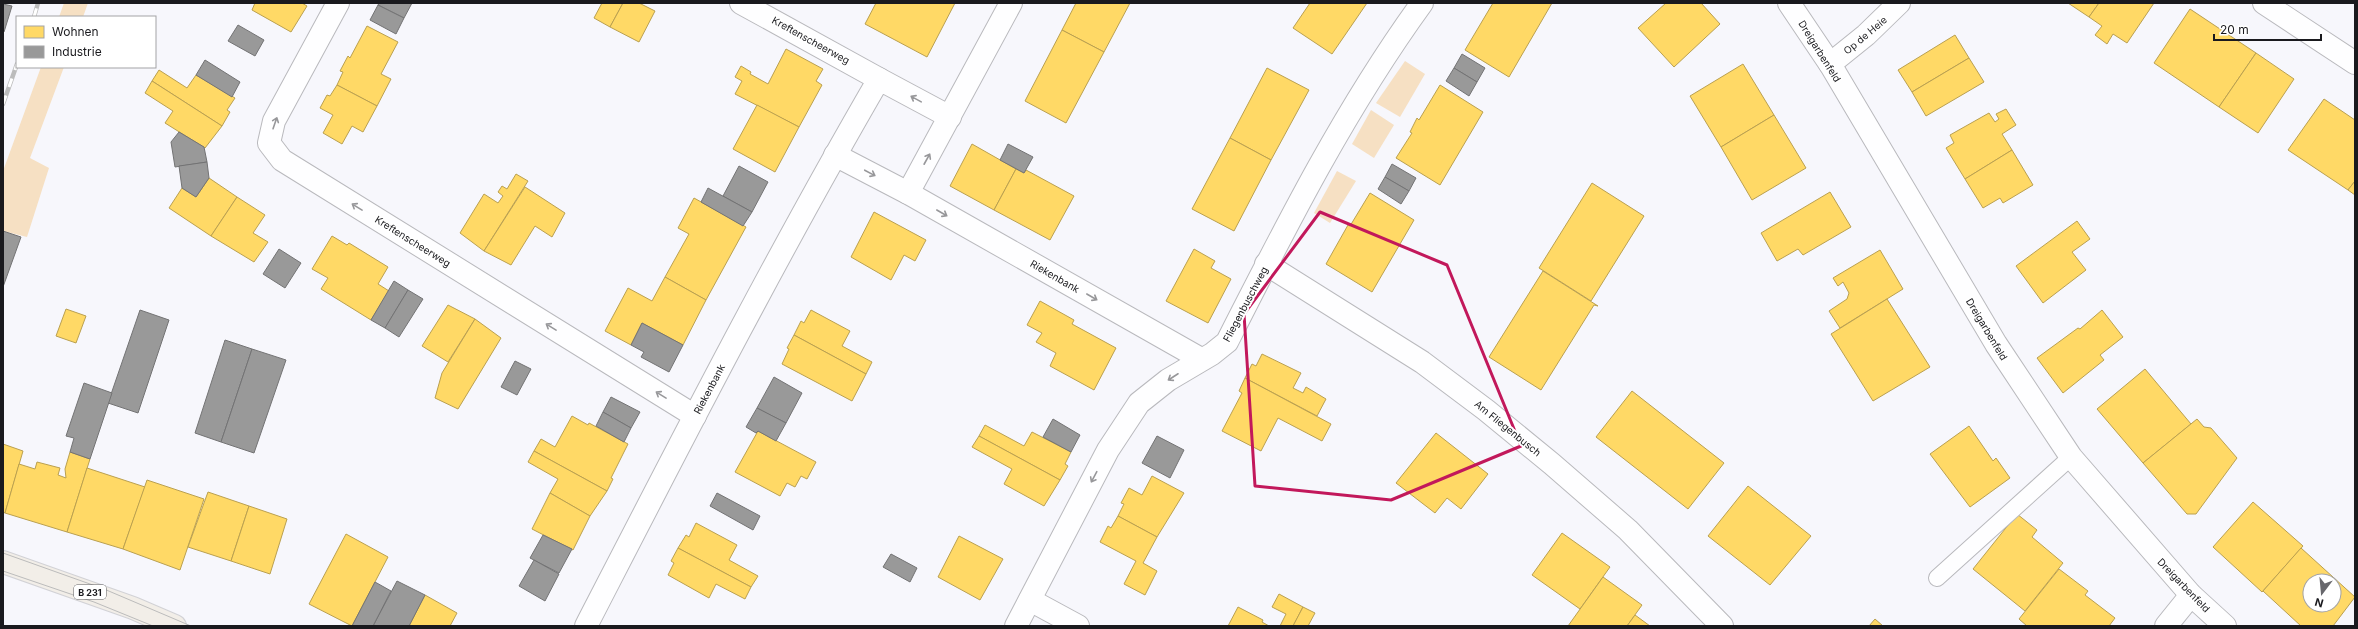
<svg xmlns="http://www.w3.org/2000/svg" width="2358" height="629" font-family="Inter,sans-serif">
<rect width="100%" height="100%" fill="#f7f7fc"/>
<g fill="#f6e0c3">
<path d="M64 3H88L83 17H59Z"/>
<path d="M1405 61 1425 74 1400 117 1376 103Z"/>
<path d="M41 67H64L30 158 49 168 27 237 3 231V171Z"/>
<path d="M1371 110 1394 125 1374 158 1352 144Z"/>
<path d="M1337 171 1356 181 1330 223 1314 213Z"/>
</g>
<g fill="#ffd966" stroke="#baa050" fill-rule="evenodd">
<path d="M255 3H302L307 6 291 32 252 10Z"/>
<path d="M602 3H623L610 27 594 18Z"/>
<path d="M623 3H639L655 11 639 42 610 27Z"/>
<path d="M876 3H955L927 57 865 24Z"/>
<path d="M1076 3H1130L1104 52 1062 30Z"/>
<path d="M1310 3H1367L1332 54 1293 28Z"/>
<path d="M1493 3H1552L1509 77 1465 50Z"/>
<path d="M1666 3H1701L1720 24 1674 67 1638 28Z"/>
<path d="M2068 3H2099L2089 17Z"/>
<path d="M2099 3H2154L2127 43 2113 34 2107 44 2095 35 2102 26 2089 17Z"/>
<path d="M2190 9 2256 53 2219 107 2154 63Z"/>
<path d="M367 26 398 42 381 74 391 79 377 106 337 85 343 72 340 71 348 56 350 58Z"/>
<path d="M1062 30 1104 52 1066 123 1025 101Z"/>
<path d="M1955 35 1969 58 1912 92 1898 70Z"/>
<path d="M786 49 823 69 816 81 822 85 799 127 735 94 742 81 735 77 741 66 751 72 750 74 768 84Z"/>
<path d="M2256 53 2294 79 2258 133 2219 107Z"/>
<path d="M1969 58 1984 82 1926 116 1912 92Z"/>
<path d="M1743 64 1774 115 1721 147 1690 96Z"/>
<path d="M1267 68 1309 90 1271 160 1230 138Z"/>
<path d="M159 70 187 88 196 75 235 98 227 110 230 112 222 126 152 81Z"/>
<path d="M152 81 222 126 205 148 165 123 173 111 145 93Z"/>
<path d="M337 85 377 106 363 132 352 126 342 144 323 133 333 115 320 108 327 95 330 96Z"/>
<path d="M1440 85 1483 112 1440 185 1396 158 1412 133 1410 132 1417 118 1419 120Z"/>
<path d="M2324 99 2355 120V181L2348 190 2288 150Z"/>
<path d="M757 105 799 127 775 172 733 149Z"/>
<path d="M2006 109 2016 125 2002 134 2012 150 1965 179 1946 148 1954 143 1950 135 1989 113 1995 122 1999 119 1996 114Z"/>
<path d="M1774 115 1806 168 1752 200 1721 147Z"/>
<path d="M1230 138 1271 160 1234 231 1192 209Z"/>
<path d="M972 144 1016 169 994 210 950 186Z"/>
<path d="M2012 150 2033 185 2003 203 2000 198 1983 208 1965 179Z"/>
<path d="M1016 169 1024 173 1026 170 1074 196 1050 240 994 210Z"/>
<path d="M516 174 528 181 484 251 460 233 484 194 498 203 503 196 498 192 502 186 507 189Z"/>
<path d="M209 178 237 197 211 236 169 208 182 188 196 197Z"/>
<path d="M2355 181V195L2348 190Z"/>
<path d="M1592 183 1644 216 1591 301 1539 268Z"/>
<path d="M525 187 565 213 552 237 535 226 511 265 484 251Z"/>
<path d="M1830 192 1851 227 1803 255 1798 249 1777 261 1761 233Z"/>
<path d="M1370 193 1414 220 1372 292 1326 264 1348 225 1350 226Z"/>
<path d="M237 197 265 215 253 233 268 242 254 262 211 236Z"/>
<path d="M694 198 746 227 706 300 665 277 689 234 678 228Z"/>
<path d="M874 212 926 240 915 261 904 255 891 280 851 257Z"/>
<path d="M2077 221 2090 239 2072 252 2086 270 2043 303 2016 266Z"/>
<path d="M332 236 347 245 349 243 388 267 378 284 389 291 371 320 321 289 328 278 312 269Z"/>
<path d="M1194 249 1215 261 1211 268 1231 279 1208 323 1166 301Z"/>
<path d="M1880 250 1903 289 1840 328 1829 311 1847 299 1849 293 1843 282 1838 286 1833 278Z"/>
<path d="M1543 271 1598 306 1594 305 1541 390 1489 357Z"/>
<path d="M665 277 706 300 683 345 642 323 631 345 605 331 628 288 652 301Z"/>
<path d="M1887 299 1930 367 1873 401 1831 334Z"/>
<path d="M1040 301 1074 320 1072 324 1116 348 1094 390 1050 366 1056 353 1036 342 1042 333 1027 325Z"/>
<path d="M448 305 475 319 448 362 422 346Z"/>
<path d="M66 309 86 316 76 343 56 336Z"/>
<path d="M811 310 850 331 842 346 872 362 866 374 794 335 801 321 804 323Z"/>
<path d="M2102 310 2123 337 2100 355 2104 360 2063 393 2037 358 2078 328 2080 329Z"/>
<path d="M475 319 501 338 458 409 435 398 442 373Z"/>
<path d="M794 335 866 374 852 401 782 364 789 349 787 348Z"/>
<path d="M1262 354 1301 373 1293 388 1303 393 1306 387 1326 399 1317 416 1245 378 1252 364 1256 366Z"/>
<path d="M2145 369 2191 424 2143 463 2097 409Z"/>
<path d="M1245 378 1331 424 1322 441 1278 418 1261 451 1222 431 1242 393 1239 391Z"/>
<path d="M1632 391 1724 463 1688 509 1596 437Z"/>
<path d="M572 416 588 425 589 423 628 444 611 478 613 479 607 491 534 451 541 439 555 447Z"/>
<path d="M2197 419 2204 427 2211 428 2237 458 2196 514H2187L2143 463Z"/>
<path d="M985 425 1024 446 1032 432 1071 452 1065 464 1068 466 1060 480 979 436Z"/>
<path d="M1969 426 1993 461 1996 458 2010 478 1970 507 1930 454Z"/>
<path d="M758 431 816 462 807 479 801 476 795 487 787 483 780 496 735 472Z"/>
<path d="M1436 433 1488 474 1461 509 1447 498 1435 513 1396 483Z"/>
<path d="M979 436 1060 480 1044 506 1004 484 1012 469 972 447Z"/>
<path d="M3 444 23 451 5 513 3 512Z"/>
<path d="M534 451 607 491 590 516 550 493 558 479 528 462Z"/>
<path d="M70 452 90 459 67 532 5 513 19 464 35 469 37 462 60 468 58 475 66 478 65 469Z"/>
<path d="M87 468 145 487 123 549 67 532Z"/>
<path d="M1152 476 1184 493 1157 537 1118 516 1124 504 1121 503 1129 488 1142 495Z"/>
<path d="M147 480 204 499 180 570 123 549Z"/>
<path d="M1748 486 1811 536 1770 585 1708 536Z"/>
<path d="M208 492 249 506 231 561 188 547Z"/>
<path d="M550 493 590 516 573 550 532 529Z"/>
<path d="M2253 502 2303 546 2262 592 2213 547Z"/>
<path d="M249 506 287 519 270 574 231 561Z"/>
<path d="M2017 514 2037 530 2032 537 2063 563 2025 611 1973 569Z"/>
<path d="M1118 516 1157 537 1143 563 1157 571 1145 595 1124 584 1136 561 1100 542 1108 526 1111 528Z"/>
<path d="M696 523 737 545 729 560 758 576 751 587 678 548 686 535 689 537Z"/>
<path d="M1562 533 1610 567 1580 609 1532 575Z"/>
<path d="M346 534 388 557 352 626 309 604Z"/>
<path d="M959 536 1003 559 980 600 938 577Z"/>
<path d="M678 548 751 587 745 599 716 584 709 598 668 575 674 563 671 561Z"/>
<path d="M2301 548 2355 597 2333 626H2301L2263 591ZM2310 581H2334V605H2310Z"/>
<path d="M2059 569 2088 591 2085 595 2115 618 2109 626H2027L2019 619Z"/>
<path d="M1603 577 1642 605 1627 626H1568Z"/>
<path d="M1279 594 1303 607 1293 626H1280L1286 614 1272 607Z"/>
<path d="M425 595 457 613 450 626H409Z"/>
<path d="M1238 607 1263 620 1262 622 1269 626H1228Z"/>
<path d="M1303 607 1315 613 1308 626H1293Z"/>
<path d="M1635 615 1650 626H1627Z"/>
<path d="M1875 619 1883 626H1869Z"/>
</g>
<g fill="#999" stroke="#737374">
<path d="M379 3H412L404 18 378 5Z"/>
<path d="M3 4 12 6 4 32H3Z"/>
<path d="M378 5 404 18 396 34 370 20Z"/>
<path d="M238 25 264 40 255 56 228 41Z"/>
<path d="M1462 54 1485 68 1477 82 1454 68Z"/>
<path d="M205 60 240 82 232 97 196 75Z"/>
<path d="M1454 68 1477 82 1469 96 1446 81Z"/>
<path d="M179 132 204 147 207 162 175 167 171 142Z"/>
<path d="M1008 144 1033 157 1024 173 1000 160Z"/>
<path d="M207 162 209 178 196 197 182 188 179 166Z"/>
<path d="M1392 164 1416 178 1409 191 1385 177Z"/>
<path d="M739 166 768 182 752 212 723 196Z"/>
<path d="M1385 177 1409 191 1401 204 1378 189Z"/>
<path d="M708 188 752 212 743 226 701 202Z"/>
<path d="M3 231 21 237 3 287Z"/>
<path d="M279 249 301 263 285 288 263 274Z"/>
<path d="M394 281 408 290 385 328 371 320Z"/>
<path d="M408 290 423 299 399 337 385 328Z"/>
<path d="M140 310 169 320 138 413 108 403Z"/>
<path d="M642 323 683 345 669 372 641 357 644 352 631 345Z"/>
<path d="M225 340 252 349 221 442 195 433Z"/>
<path d="M252 349 286 360 254 453 221 442Z"/>
<path d="M515 361 531 369 517 395 501 387Z"/>
<path d="M774 377 802 393 786 423 757 408Z"/>
<path d="M84 383 112 393 90 459 70 452 74 438 66 436Z"/>
<path d="M611 397 640 412 631 428 603 412Z"/>
<path d="M757 408 786 423 776 441 758 431 756 433 746 427Z"/>
<path d="M603 412 631 428 624 442 596 426Z"/>
<path d="M1053 419 1080 435 1071 452 1043 437Z"/>
<path d="M1157 436 1184 450 1170 478 1142 463Z"/>
<path d="M717 493 760 516 753 530 710 506Z"/>
<path d="M543 535 572 549 559 573 530 558Z"/>
<path d="M891 554 917 568 910 582 883 567Z"/>
<path d="M534 560 559 574 545 601 519 586Z"/>
<path d="M397 581 425 595 409 626H373Z"/>
<path d="M375 582 391 591 373 626H352Z"/>
</g>
<g fill="none" stroke-linecap="round" stroke-linejoin="round">
<defs>
<path id="lane" d="M1937 578 2071 457"/>
<g id="street">
<path d="M338 3 274 121 269 143 282 160 695 416"/>
<path d="M741 3 879 79"/>
<path d="M1789 3 1830 64 1996 344 2071 457 2191 595 2225 626"/>
<path d="M2264 3 2355 63"/>
<path d="M1830 64 1866 35 1899 3"/>
<path d="M835 155 908 193 1201 359"/>
<path d="M908 193 1011 3"/>
<path d="M1266 264 1422 362 1486 410 1552 464 1628 530 1722 626"/>
<path d="M1030 600 1078 626"/>
<path d="M586 626C681 442 775 258 879 79L950 117"/>
<path d="M1016 626 1108 450 1139 403 1168 380 1212 354 1227 342C1286 226 1345 109 1422 3"/>
<path d="M2166 626 2191 595"/>
</g>
<path id="primary" d="M3 562 133 608 175 626"/>
</defs>
<use href="#lane" stroke="#b9b9bd" stroke-width="18"/>
<use href="#street" stroke="#b9b9bd" stroke-width="24"/>
<use href="#primary" stroke="#d2d2d6" stroke-width="24"/>
<use href="#lane" stroke="#fefeff" stroke-width="16"/>
<use href="#street" stroke="#fefeff" stroke-width="22"/>
<use href="#primary" stroke="#f2eee8" stroke-width="22"/>
<g stroke="#bcbcbc" stroke-width="1">
<path d="M3 553 104 589 191 626"/>
<path d="M3 571 94 602 153 626"/>
</g>
<defs>
<g id="rail">
<path d="M34 17 38 3"/>
<path d="M3 104 17 64"/>
</g>
</defs>
<use href="#rail" stroke="#bcbcbc" stroke-width="4.5"/>
<use href="#rail" stroke="#fff" stroke-width="3" stroke-dasharray="9" stroke-linecap="butt"/>
</g>
<defs><path id="oneway-shaft" d="M-6 0H5M1.5-3L5.5 0L1.5 3" fill="none" stroke-width="1.6" stroke-linecap="round" stroke-linejoin="round"/></defs>
<g stroke="#97979a">
<use href="#oneway-shaft" transform="translate(916 99) rotate(-151)"/>
<use href="#oneway-shaft" transform="translate(275 123) rotate(-71)"/>
<use href="#oneway-shaft" transform="translate(927 159) rotate(-61)"/>
<use href="#oneway-shaft" transform="translate(870 173) rotate(28)"/>
<use href="#oneway-shaft" transform="translate(357 207) rotate(-148)"/>
<use href="#oneway-shaft" transform="translate(942 213) rotate(30)"/>
<use href="#oneway-shaft" transform="translate(1092 297) rotate(30)"/>
<use href="#oneway-shaft" transform="translate(551 327) rotate(-148)"/>
<use href="#oneway-shaft" transform="translate(1173 377) rotate(147)"/>
<use href="#oneway-shaft" transform="translate(661 395) rotate(-148)"/>
<use href="#oneway-shaft" transform="translate(1094 477) rotate(118)"/>
</g>
<path fill="none" stroke="#c2185b" stroke-width="3" stroke-linejoin="round" d="M1320 212 1447 265 1521 446 1391 500 1255 486 1244 314Z"/>
<g text-anchor="middle" dominant-baseline="central" stroke-width="4" stroke-linejoin="round" paint-order="stroke">
<rect fill="#fff" stroke="#5f5f62" stroke-width="1" x="74" y="585" width="32" height="14" rx="3"/>
<g font-size="9" font-weight="bold" fill="#1a1a1e">
<text x="90" y="592">B 231</text>
</g>
<g font-size="10" fill="#1a1a1e" stroke="#fff">
<text transform="translate(1865 35) rotate(-40)">Op de Heie</text>
<text transform="translate(811 40) rotate(29)">Kreftenscheerweg</text>
<text transform="translate(1820 51) rotate(58)">Dreigarbenfeld</text>
<text transform="translate(413 241) rotate(32)">Kreftenscheerweg</text>
<text transform="translate(1055 276) rotate(30)">Riekenbank</text>
<text transform="translate(1245 304) rotate(-62)">Fliegenbuschweg</text>
<text transform="translate(1987 329) rotate(59)">Dreigarbenfeld</text>
<text transform="translate(709 389) rotate(-62)">Riekenbank</text>
<text transform="translate(1508 428) rotate(39)">Am Fliegenbusch</text>
<text transform="translate(2184 585) rotate(46)">Dreigarbenfeld</text>
</g>
</g>
<rect width="2358" height="629" fill="none" stroke="#1a1a1e" stroke-width="8"/>
<rect x="16" y="16" width="140" height="52" fill="#ffffff" stroke="#a3a3a5"/>
<rect x="24" y="26" width="20" height="12" fill="#ffd966" stroke="#a3a3a5"/>
<text x="52" y="36" font-size="12" fill="#1a1a1e">Wohnen</text>
<rect x="24" y="46" width="20" height="12" fill="#999999" stroke="#a3a3a5"/>
<text x="52" y="56" font-size="12" fill="#1a1a1e">Industrie</text>
<g transform="translate(2322 593) rotate(196)"><circle r="19" fill="#ffffff" stroke="#a3a3a5"/>
<path d="M0-3L7 15L0 10L-7 15Z" fill="#67676c"/>
<text y="-6" font-size="11" font-weight="bold" text-anchor="middle" fill="#1a1a1e">N</text>
</g>
<path d="M2214 34v6h107v-6" fill="none" stroke="#1a1a1e" stroke-width="2"/>
<text x="2220" y="34" font-size="12" fill="#1a1a1e" stroke="#ffffff" stroke-width="3" paint-order="stroke">20 m</text>
</svg>
